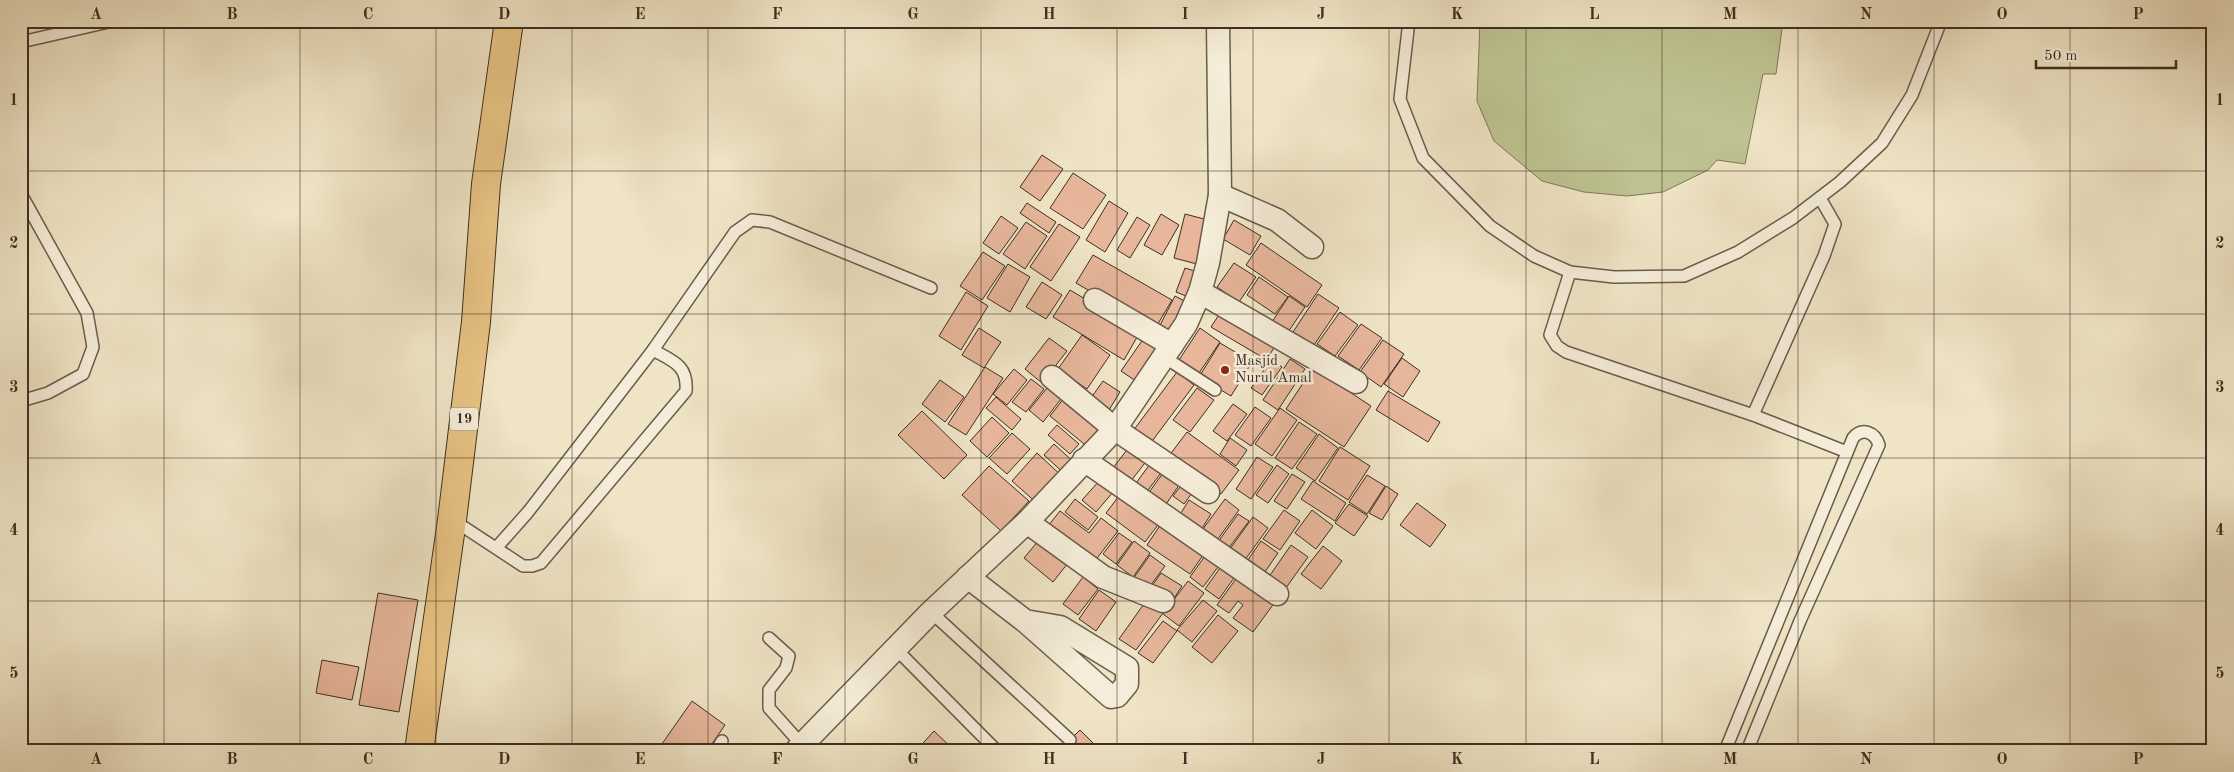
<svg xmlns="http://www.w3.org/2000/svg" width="2234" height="772" font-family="'Old Standard TT',serif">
<rect width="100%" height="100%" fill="#efe4c5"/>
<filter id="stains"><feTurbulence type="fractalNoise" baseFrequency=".004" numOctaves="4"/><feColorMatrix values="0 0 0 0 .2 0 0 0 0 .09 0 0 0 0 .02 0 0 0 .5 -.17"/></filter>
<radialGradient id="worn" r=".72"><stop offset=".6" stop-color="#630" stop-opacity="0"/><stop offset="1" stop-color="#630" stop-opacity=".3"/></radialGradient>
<path fill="#bec391" stroke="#7e795a" d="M1480 21H1783L1776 74H1763L1745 164 1717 160 1708 170 1663 192 1627 196 1584 192 1542 181 1494 141 1477 101Z"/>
<g fill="#e7b69b" stroke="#3e2f22">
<path d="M1042 155 1063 169 1040 201 1020 187Z"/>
<path d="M1073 173 1106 195 1083 229 1050 208Z"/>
<path d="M1109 201 1128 213 1105 252 1086 240Z"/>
<path d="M1027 203 1056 222 1049 233 1020 213Z"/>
<path d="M1161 214 1179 225 1162 255 1144 245Z"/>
<path d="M1185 214 1208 220 1197 264 1174 258Z"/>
<path d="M1001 216 1018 228 999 254 983 243Z"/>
<path d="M1137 217 1150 225 1130 258 1117 250Z"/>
<path d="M1234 220 1261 236 1250 255 1223 239Z"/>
<path d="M1026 222 1047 236 1025 269 1003 254Z"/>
<path d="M1059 224 1080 237 1051 281 1030 267Z"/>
<path d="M1261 243 1322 285 1307 307 1246 265Z"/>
<path d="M983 252 1005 266 982 300 960 286Z"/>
<path d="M1093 255 1172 300 1155 329 1076 283Z"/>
<path d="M1234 263 1256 277 1239 302 1217 287Z"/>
<path d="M1008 264 1030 277 1010 312 987 298Z"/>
<path d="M1185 268 1201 273 1191 298 1176 292Z"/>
<path d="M1259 277 1288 297 1275 314 1247 295Z"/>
<path d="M1042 282 1062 295 1046 319 1026 307Z"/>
<path d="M1070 290 1140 332 1124 360 1053 317Z"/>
<path d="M966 292 988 306 961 350 939 336Z"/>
<path d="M1318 294 1339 308 1314 345 1293 332Z"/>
<path d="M1175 296 1190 304 1171 339 1157 331Z"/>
<path d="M1289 296 1305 307 1284 338 1268 328Z"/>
<path d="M1222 310 1277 342 1267 360 1211 327Z"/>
<path d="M1340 312 1358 325 1335 356 1317 344Z"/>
<path d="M1361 324 1382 338 1359 370 1338 356Z"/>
<path d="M979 328 1001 342 984 368 962 355Z"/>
<path d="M1200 328 1220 342 1197 376 1177 363Z"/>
<path d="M1082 335 1110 355 1087 389 1058 369Z"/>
<path d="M1146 335 1161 345 1136 381 1121 371Z"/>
<path d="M1049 338 1067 351 1042 383 1025 369Z"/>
<path d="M1383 340 1404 354 1381 387 1360 372Z"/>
<path d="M1220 343 1252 362 1231 396 1199 377Z"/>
<path d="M1402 358 1420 371 1403 397 1384 384Z"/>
<path d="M1290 359 1305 369 1278 410 1263 400Z"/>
<path d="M1271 360 1282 367 1262 395 1251 388Z"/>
<path d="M985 367 1003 378 966 435 948 424Z"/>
<path d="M1313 368 1371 406 1344 447 1286 409Z"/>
<path d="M1014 369 1027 380 1007 405 993 394Z"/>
<path d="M1177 372 1194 385 1147 448 1130 435Z"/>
<path d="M1031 379 1044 389 1026 412 1012 402Z"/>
<path d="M940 380 964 397 945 422 922 404Z"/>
<path d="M1103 381 1120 392 1109 410 1091 398Z"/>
<path d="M1047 388 1061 399 1043 422 1029 410Z"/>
<path d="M1197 388 1214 400 1190 432 1173 420Z"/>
<path d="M1388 391 1440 422 1428 442 1376 410Z"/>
<path d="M996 397 1021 419 1012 430 986 408Z"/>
<path d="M1064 398 1104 429 1089 448 1050 416Z"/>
<path d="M1233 404 1247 414 1227 441 1213 431Z"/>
<path d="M1255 407 1271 418 1251 446 1235 435Z"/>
<path d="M1280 408 1297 420 1272 456 1255 444Z"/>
<path d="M922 411 967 455 944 479 898 435Z"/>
<path d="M992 417 1009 433 987 457 970 441Z"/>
<path d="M1299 422 1317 434 1292 469 1275 458Z"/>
<path d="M1057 425 1079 444 1070 454 1048 435Z"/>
<path d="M1187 432 1239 470 1221 494 1169 456Z"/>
<path d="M1012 433 1030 449 1007 474 989 458Z"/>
<path d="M1319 434 1338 448 1315 481 1296 468Z"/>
<path d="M1230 438 1247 450 1236 466 1220 454Z"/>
<path d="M1054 444 1077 465 1067 476 1044 455Z"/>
<path d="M1130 446 1148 459 1127 486 1109 473Z"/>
<path d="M1340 447 1370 466 1348 500 1319 481Z"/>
<path d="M1037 453 1064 478 1039 505 1012 481Z"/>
<path d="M1257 457 1273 467 1251 499 1236 489Z"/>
<path d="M1150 464 1161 473 1142 498 1131 490Z"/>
<path d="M1277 465 1289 474 1268 503 1256 495Z"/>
<path d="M989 466 1029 501 1001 531 962 495Z"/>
<path d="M1166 469 1182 481 1164 507 1147 495Z"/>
<path d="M1292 474 1305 482 1287 509 1274 501Z"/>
<path d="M1367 475 1385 486 1367 514 1349 502Z"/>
<path d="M1187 478 1197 486 1184 504 1173 496Z"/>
<path d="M1100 480 1114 491 1096 512 1082 500Z"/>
<path d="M1313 481 1346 503 1335 521 1301 499Z"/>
<path d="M1386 486 1398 494 1382 520 1369 513Z"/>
<path d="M1122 492 1161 521 1145 542 1106 513Z"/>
<path d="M1075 499 1098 517 1088 530 1065 512Z"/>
<path d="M1225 499 1239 510 1215 543 1200 533Z"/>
<path d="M1189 500 1211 514 1201 530 1179 516Z"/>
<path d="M1417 503 1446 525 1430 547 1400 525Z"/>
<path d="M1349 504 1368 516 1354 536 1335 523Z"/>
<path d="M1284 510 1300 521 1280 550 1263 539Z"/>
<path d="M1312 510 1333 526 1316 549 1295 533Z"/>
<path d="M1060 511 1089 533 1101 518 1118 531 1094 562 1048 526Z"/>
<path d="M1238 514 1249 521 1228 549 1218 542Z"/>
<path d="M1253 517 1268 528 1242 564 1227 553Z"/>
<path d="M1165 518 1208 548 1190 574 1147 545Z"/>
<path d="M1119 533 1132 542 1116 564 1103 554Z"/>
<path d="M1039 540 1068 563 1053 582 1024 558Z"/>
<path d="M1134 541 1150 553 1133 577 1117 565Z"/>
<path d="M1261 541 1278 553 1260 579 1243 567Z"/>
<path d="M1291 545 1308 557 1283 592 1266 581Z"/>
<path d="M1323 546 1342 561 1321 589 1301 574Z"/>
<path d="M1210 549 1224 559 1203 587 1190 577Z"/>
<path d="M1150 555 1165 566 1147 590 1133 579Z"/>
<path d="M1225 561 1239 571 1219 599 1205 589Z"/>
<path d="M1241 572 1278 598 1253 632 1233 618 1243 605 1238 601 1229 613 1217 605Z"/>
<path d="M1161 573 1182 586 1171 603 1150 589Z"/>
<path d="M1083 577 1098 589 1078 615 1063 604Z"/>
<path d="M1188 581 1204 593 1179 626 1163 614Z"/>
<path d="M1099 590 1116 602 1096 631 1079 619Z"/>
<path d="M378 593 418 600 399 712 359 705Z"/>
<path d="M1203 600 1217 611 1192 642 1177 630Z"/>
<path d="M1146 601 1163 613 1136 650 1119 639Z"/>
<path d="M1218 615 1238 631 1212 663 1192 647Z"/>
<path d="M1163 621 1177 631 1153 663 1138 653Z"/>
<path d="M322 660 359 667 352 700 316 693Z"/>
<path d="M692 701 725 725 707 751H657Z"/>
<path d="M1080 730 1095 745 1089 751H1059Z"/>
<path d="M934 731 955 751H916Z"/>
</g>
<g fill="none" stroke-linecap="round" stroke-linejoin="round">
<defs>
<g id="lane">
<path d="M1409 21 1400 99 1423 158 1490 226 1534 256 1570 272 1550 335 1557 346 1566 352 1753 415 1847 452"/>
<path d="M21 42 113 21"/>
<path d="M21 194 87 313 93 347 83 374 48 393 21 401"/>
<path d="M1570 272 1614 277 1684 276 1738 252 1793 218 1840 182 1882 143 1912 95 1941 21"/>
<path d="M653 350 735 232 752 220 770 222 931 288"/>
<path d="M1164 357 1215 390"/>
<path d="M1753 415 1824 256 1835 224 1820 198"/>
<path d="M453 520 523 566H532L541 563 686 391C688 365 673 361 653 350L528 512 497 547"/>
<path d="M931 612 1070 740"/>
<path d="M769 638 789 656 786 668 769 690V708L802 745"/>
<path d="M896 649 997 751"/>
<path d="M716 751 722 741"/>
<path d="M857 751H883"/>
<path d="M1725 751 1853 438C1862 427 1875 432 1879 445L1800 621 1747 751"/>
</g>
<g id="street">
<path d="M1220 195 1277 220 1312 247"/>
<path d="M1200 292 1356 382"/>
<path d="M1095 300 1172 345"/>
<path d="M1052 377 1115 429 1208 492"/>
<path d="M1084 460 1277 594"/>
<path d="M1027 522 1103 577 1163 601"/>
<path d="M968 577 1025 621 1111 697 1117 696 1127 684V668L1060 627 1025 621"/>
<path d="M796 751 931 612 1027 522 1115 429 1186 324 1200 292 1208 263 1220 195 1218 21"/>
</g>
<path id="highway" d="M419 751 452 520 476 322 486 184 509 21"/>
</defs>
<use href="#lane" stroke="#6a5c4b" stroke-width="14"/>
<use href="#street" stroke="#6a5c4b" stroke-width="25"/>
<use href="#highway" stroke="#3e2f22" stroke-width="30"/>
<use href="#lane" stroke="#f5edd9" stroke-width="11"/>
<use href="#street" stroke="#f5edd9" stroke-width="22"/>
<use href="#highway" stroke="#e8c282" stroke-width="28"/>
</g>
<path fill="none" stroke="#3e2f22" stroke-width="1" stroke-opacity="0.55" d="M164 21V751M300 21V751M436 21V751M572 21V751M708 21V751M845 21V751M981 21V751M1117 21V751M1253 21V751M1389 21V751M1526 21V751M1662 21V751M1798 21V751M1934 21V751M2070 21V751M21 171H2213M21 314H2213M21 458H2213M21 601H2213"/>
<circle fill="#8f2418" stroke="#f5edd9" stroke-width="2" cx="1225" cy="370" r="5"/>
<g text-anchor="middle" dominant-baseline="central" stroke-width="5" stroke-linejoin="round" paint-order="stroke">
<rect fill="#f5edd9" stroke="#756859" stroke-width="1" x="450" y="407.5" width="28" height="23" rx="4"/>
<g font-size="14" font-weight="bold" fill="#3e2f22">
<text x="464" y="419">19</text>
</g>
<g font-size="15" fill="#3e2f22" stroke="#f5edd9" text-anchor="start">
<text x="1235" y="361">Masjid<tspan x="1235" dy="17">Nurul Amal</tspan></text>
</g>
</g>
<rect width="2234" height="772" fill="none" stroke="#efe4c5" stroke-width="55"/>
<path d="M2036 60v8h140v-8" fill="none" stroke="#3e2f22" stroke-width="2.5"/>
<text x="2044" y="60" font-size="15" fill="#3e2f22" stroke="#f5edd9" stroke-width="4" paint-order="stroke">50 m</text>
<rect x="28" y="28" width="2178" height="716" fill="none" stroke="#3e2f22" stroke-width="2"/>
<g font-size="16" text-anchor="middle" font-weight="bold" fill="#3e2f22">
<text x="96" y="19">A</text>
<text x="232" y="19">B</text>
<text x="368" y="19">C</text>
<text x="504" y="19">D</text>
<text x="640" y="19">E</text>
<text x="777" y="19">F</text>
<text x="913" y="19">G</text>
<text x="1049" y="19">H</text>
<text x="1185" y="19">I</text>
<text x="1321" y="19">J</text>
<text x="1457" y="19">K</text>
<text x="1594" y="19">L</text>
<text x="1730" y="19">M</text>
<text x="1866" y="19">N</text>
<text x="2002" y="19">O</text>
<text x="2138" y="19">P</text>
<text x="14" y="105">1</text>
<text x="2220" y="105">1</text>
<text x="14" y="248">2</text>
<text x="2220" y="248">2</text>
<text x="14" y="392">3</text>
<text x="2220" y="392">3</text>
<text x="14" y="535">4</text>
<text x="2220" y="535">4</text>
<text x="14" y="678">5</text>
<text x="2220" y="678">5</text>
<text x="96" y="764">A</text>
<text x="232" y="764">B</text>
<text x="368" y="764">C</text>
<text x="504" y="764">D</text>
<text x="640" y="764">E</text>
<text x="777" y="764">F</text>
<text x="913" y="764">G</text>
<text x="1049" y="764">H</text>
<text x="1185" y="764">I</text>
<text x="1321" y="764">J</text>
<text x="1457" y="764">K</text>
<text x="1594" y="764">L</text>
<text x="1730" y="764">M</text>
<text x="1866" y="764">N</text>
<text x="2002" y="764">O</text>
<text x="2138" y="764">P</text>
</g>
<rect width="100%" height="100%" filter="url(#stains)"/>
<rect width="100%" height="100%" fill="url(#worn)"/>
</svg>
